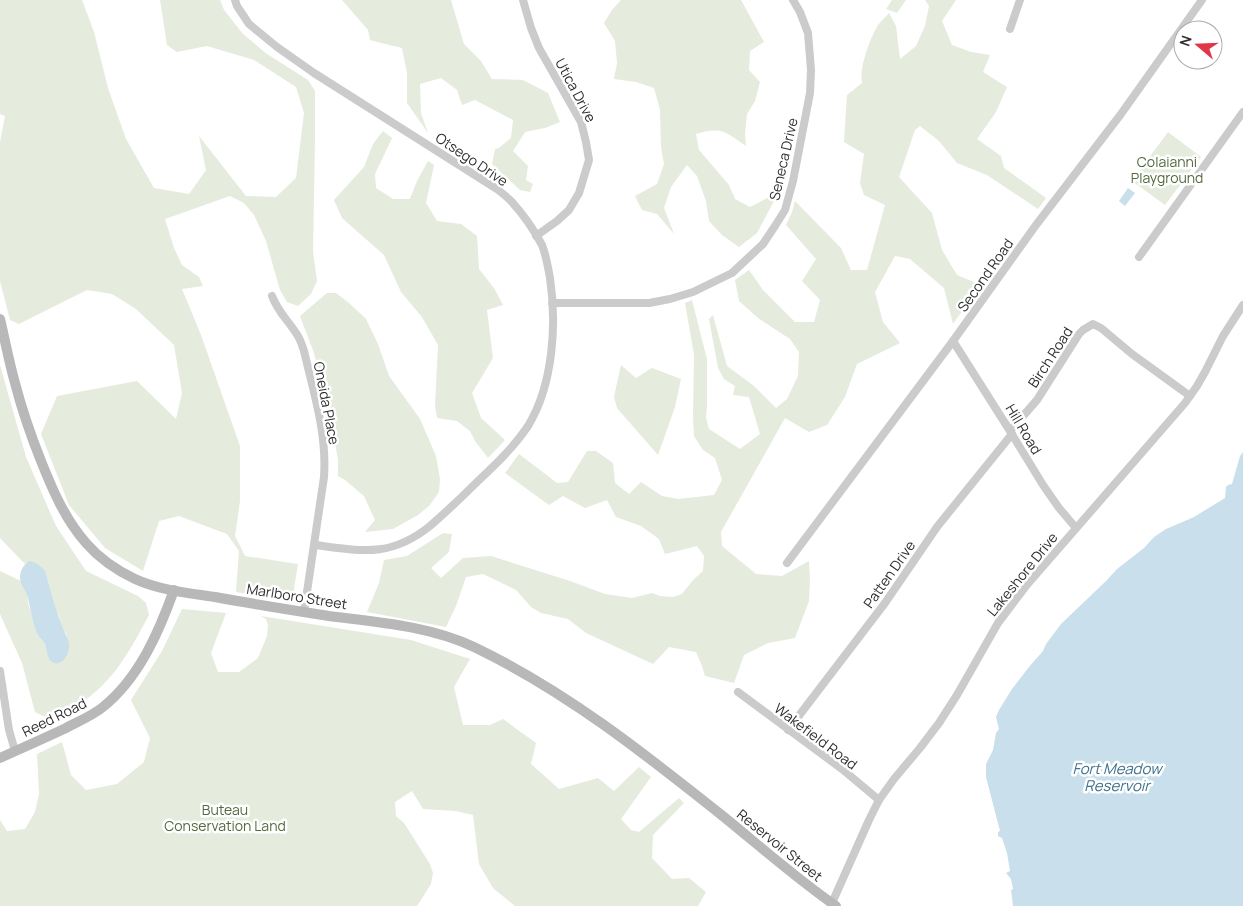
<svg xmlns="http://www.w3.org/2000/svg" width="1243" height="906" font-family="Manrope,sans-serif">
<rect width="100%" height="100%" fill="#fff"/>
<g fill="#e5ebdd">
<path d="M0 0H82L94 32 108 88 126 139 154 188 189 194 206 170 199 136 246 196 276 197 296 178 304 113 296 87 254 60 207 46 177 52 167 45 160 0H220L224 10 243 34 267 54 308 80 315 91V139L313 251 317 281 311 294 298 306 287 302 280 290 266 241 254 215 244 203 230 196 165 219 174 248 182 265 199 277 203 286 182 289 201 335 240 446V501L235 536 245 556 298 564 293 595 283 600 236 592 239 551 227 534 179 516 159 521 143 571 105 548 69 505 41 434 57 396 137 381 176 419 182 393 174 345 136 309 112 294 87 290 19 324 10 320 0 281V142L5 116 0 114Z"/>
<path d="M342 0H451L464 44 481 61 492 79 523 80 548 93 560 122 545 128 525 132 513 151 528 166 526 180 533 184 530 192 520 190 492 164 495 149 499 148 511 138 513 120 475 100 462 105 457 90 441 78 420 84 421 113 428 133 407 103V73L402 48 381 43 370 40 368 30Z"/>
<path d="M621 0H741L764 42 750 51 749 70 760 82 755 101 747 114 745 134 746 146C726 132 722 126 696 134L699 150 729 185 735 199 750 207 773 195 775 199 757 233 739 247 722 235 709 221 706 201 697 176 687 165 671 187 664 208 674 234 657 214 642 210 635 196 657 184 664 164 661 147 660 110 654 88 636 82 614 79 617 63 615 41 604 23 612 10Z"/>
<path d="M892 0H906L897 13 886 9Z"/>
<path d="M925 0H956L942 21 952 45 971 52 990 55 983 72 1007 87 996 112 977 139 1001 156 1004 168 1046 198 1038 209 987 175 957 163 939 141 920 126 915 130 899 177 932 213 942 250 957 275 981 285 953 324 944 288 910 259 895 256 875 292 883 322 900 343 857 364 845 397 827 425 809 432 785 418 721 532 722 546 756 574 782 576 809 561 810 580 809 601 795 638 768 643 744 655 734 683 705 676 702 666 696 652 669 647 653 664 586 633 568 619 541 613 531 607 516 590 483 574 466 577 456 606 446 627 367 612 379 583 384 560 407 556 443 533 452 534 449 552 431 568 441 578 463 558 491 556 570 581 605 594 632 598 652 593 660 596 673 597 682 594 693 580 703 571 704 556 697 546 665 554 659 539 641 526 616 517 607 500 585 508 563 496 549 505 505 473 519 454 557 483 568 482 587 451H596L613 463 615 483 629 494 641 482 662 496 678 499 714 495 722 480 715 458 703 450 694 436 693 418 694 355 685 303 692 300 707 359V406L706 418 709 429 740 449 760 434 749 397 733 395 735 386 724 379 718 368 709 319 713 315 727 366 754 386 776 408 787 399 798 376 799 352 790 339 758 318 739 301 735 280 749 270 763 290 795 322H814L820 300 802 281 816 259 786 225 792 212 795 201 841 248 851 270H867L885 205 864 195 860 183 864 154 844 142 847 95 862 83C859 67 870 39 878 25 881 21 886 17 889 13L896 26 900 59 916 46 925 26 929 6Z"/>
<path d="M383 131 392 138 375 174 376 188 393 199H410L417 181 428 161 434 165 426 203 437 221 461 224 477 236 479 269 494 288 503 305 487 310 493 358 472 393 481 418 505 440 488 458 475 441 470 431 457 421 437 418 435 405 438 345 422 317 401 292 384 255 342 218 334 200 364 167 373 144Z"/>
<path d="M1168 132 1201 157 1165 205 1132 181Z"/>
<path d="M327 293H336L349 303 366 319 378 344 389 376 420 419 436 456 440 479 439 492 429 506 418 515 393 529 365 532 375 520 364 496 345 480 338 476V460L330 415 314 353 300 316Z"/>
<path d="M0 365 26 457 56 526 86 571 138 596 146 603 149 615C128 654 111 687 71 709 66 712 59 717 54 718 47 719 41 715 35 712L22 663 0 614V571L21 581 27 594 28 603 38 635 45 644 50 659 69 648 66 633 62 628 59 616 26 562 25 564 0 538Z"/>
<path d="M621 365 636 378 652 368 681 379 675 407 658 455 617 408 614 397Z"/>
<path d="M182 609 226 613 211 653 218 672H239L258 658 267 636 268 625 266 619 261 616 411 640 470 659 454 687 463 725H490L503 719 536 743 531 764 559 789 598 778 614 791 639 767 651 777 621 819 631 830 639 832 679 798 684 803 653 835 652 858 672 879 689 878 706 892 698 906H515L493 888 479 864 473 815 456 811 423 809 412 791 395 802 396 816 404 823 430 864 433 873 431 884 417 906H0V820L7 831 25 829 35 812 39 794 37 754 62 742 71 775 86 790 117 784 144 762 150 738 131 700 162 651Z"/>
</g>
<g fill="#c9dfeb">
<path d="M1128 188 1135 193 1125 206 1119 201Z"/>
<path d="M1243 452V906H1013L1011 890 1013 889 1011 879 1006 873 1010 871 1007 853 1002 838 998 836V832L1000 831 986 777V764L993 750 996 733 999 729 996 717 999 710 1012 689 1029 667 1043 651 1046 644 1061 624 1106 581 1117 569 1144 548 1154 537 1166 529 1194 517 1225 498 1226 487 1228 485 1232 484 1240 456Z"/>
<path d="M29 561C36 562 41 566 45 571 50 590 55 608 62 626 64 632 68 637 69 644 70 652 63 668 52 662 47 659 47 649 45 644 43 641 40 638 38 635 33 626 30 605 27 595 25 589 20 584 20 577 20 571 24 564 29 561Z"/>
</g>
<g fill="none" stroke-linecap="round" stroke-linejoin="round">
<g stroke="#cbcbcb" stroke-width="8">
<path d="M235 0 237 6 249 24 277 47 314 73 497 189C502 193 507 197 511 201 523 214 534 230 542 245 546 255 548 267 550 278 557 325 553 385 528 426 514 447 496 464 477 482 462 497 446 512 430 526 390 558 362 551 315 545"/>
<path d="M523 0 531 28 539 48 581 122 586 142 589 160 579 193 569 210 557 221 536 236"/>
<path d="M1010 29 1020 0"/>
<path d="M1139 257 1243 112"/>
<path d="M272 296C278 312 287 319 296 333 300 338 302 345 304 351 314 394 327 433 324 477L304 612"/>
<path d="M552 303H649L670 299 693 292 732 273 763 244 775 226 785 210 793 181 810 93 811 70 808 33 800 12 793 0"/>
<path d="M953 341 1010 431 1043 485 1059 508 1076 528"/>
<path d="M1010 431 1037 400 1079 334 1083 330 1093 324 1101 328 1132 354 1190 396"/>
<path d="M787 563 953 341 1036 225 1121 114 1202 0"/>
<path d="M0 671 9 730 15 751"/>
<path d="M738 692 842 769 879 800"/>
<path d="M788 730 885 603 937 527 1012 434"/>
<path d="M832 903 869 820 879 800 894 779 920 748 939 723 957 695 998 623 1026 586 1185 403 1197 386 1205 372 1223 336 1243 305"/>
</g>
<g stroke="#b8b8b8" stroke-width="10">
<path d="M0 319C5 340 9 362 15 383 22 410 31 436 41 461 53 491 65 519 86 543 99 558 116 570 135 579 159 590 188 593 215 597 253 604 291 610 329 616 377 622 430 626 474 647 566 691 645 754 724 817 761 847 797 879 836 906"/>
<path d="M0 758C22 748 45 738 66 728 79 721 92 716 103 707 139 678 159 632 174 590"/>
</g>
</g>
<g text-anchor="middle" dominant-baseline="central" stroke-width="5" stroke-linejoin="round" paint-order="stroke">
<g font-size="14" fill="#2e2e2e" stroke="#fff">
<text transform="translate(576 90) rotate(62)">Utica Drive</text>
<text transform="translate(472 159) rotate(34)">Otsego Drive</text>
<text transform="translate(783 159) rotate(-77)">Seneca Drive</text>
<text transform="translate(985 275) rotate(-55)">Second Road</text>
<text transform="translate(1050 357) rotate(-57)">Birch Road</text>
<text transform="translate(327 403) rotate(79)">Oneida Place</text>
<text transform="translate(1024 429) rotate(59)">Hill Road</text>
<text transform="translate(889 574) rotate(-55)">Patten Drive</text>
<text transform="translate(1022 574) rotate(-51)">Lakeshore Drive</text>
<text transform="translate(297 596) rotate(9)">Marlboro Street</text>
<text transform="translate(54 717) rotate(-26)">Reed Road</text>
<text transform="translate(816 736) rotate(37)">Wakefield Road</text>
<text transform="translate(780 845) rotate(39)">Reservoir Street</text>
</g>
<g font-size="14" fill="#53693d" stroke="#fff">
<text x="1167" y="161">Colaianni<tspan x="1167" dy="16">Playground</tspan></text>
<text x="225" y="809">Buteau<tspan x="225" dy="16">Conservation Land</tspan></text>
</g>
<g font-size="15" font-style="italic" fill="#3f728e" stroke="#fff">
<text x="1117" y="768">Fort Meadow<tspan x="1117" dy="17">Reservoir</tspan></text>
</g>
</g>
<g transform="translate(1198 45) rotate(289)"><circle r="24" fill="#ffffff" stroke="#ababab"/>
<path d="M0-4L9 19L0 12L-9 19Z" fill="#e03647"/>
<text y="-8" font-size="14" font-weight="bold" text-anchor="middle" fill="#2e2e2e">N</text>
</g>
</svg>
